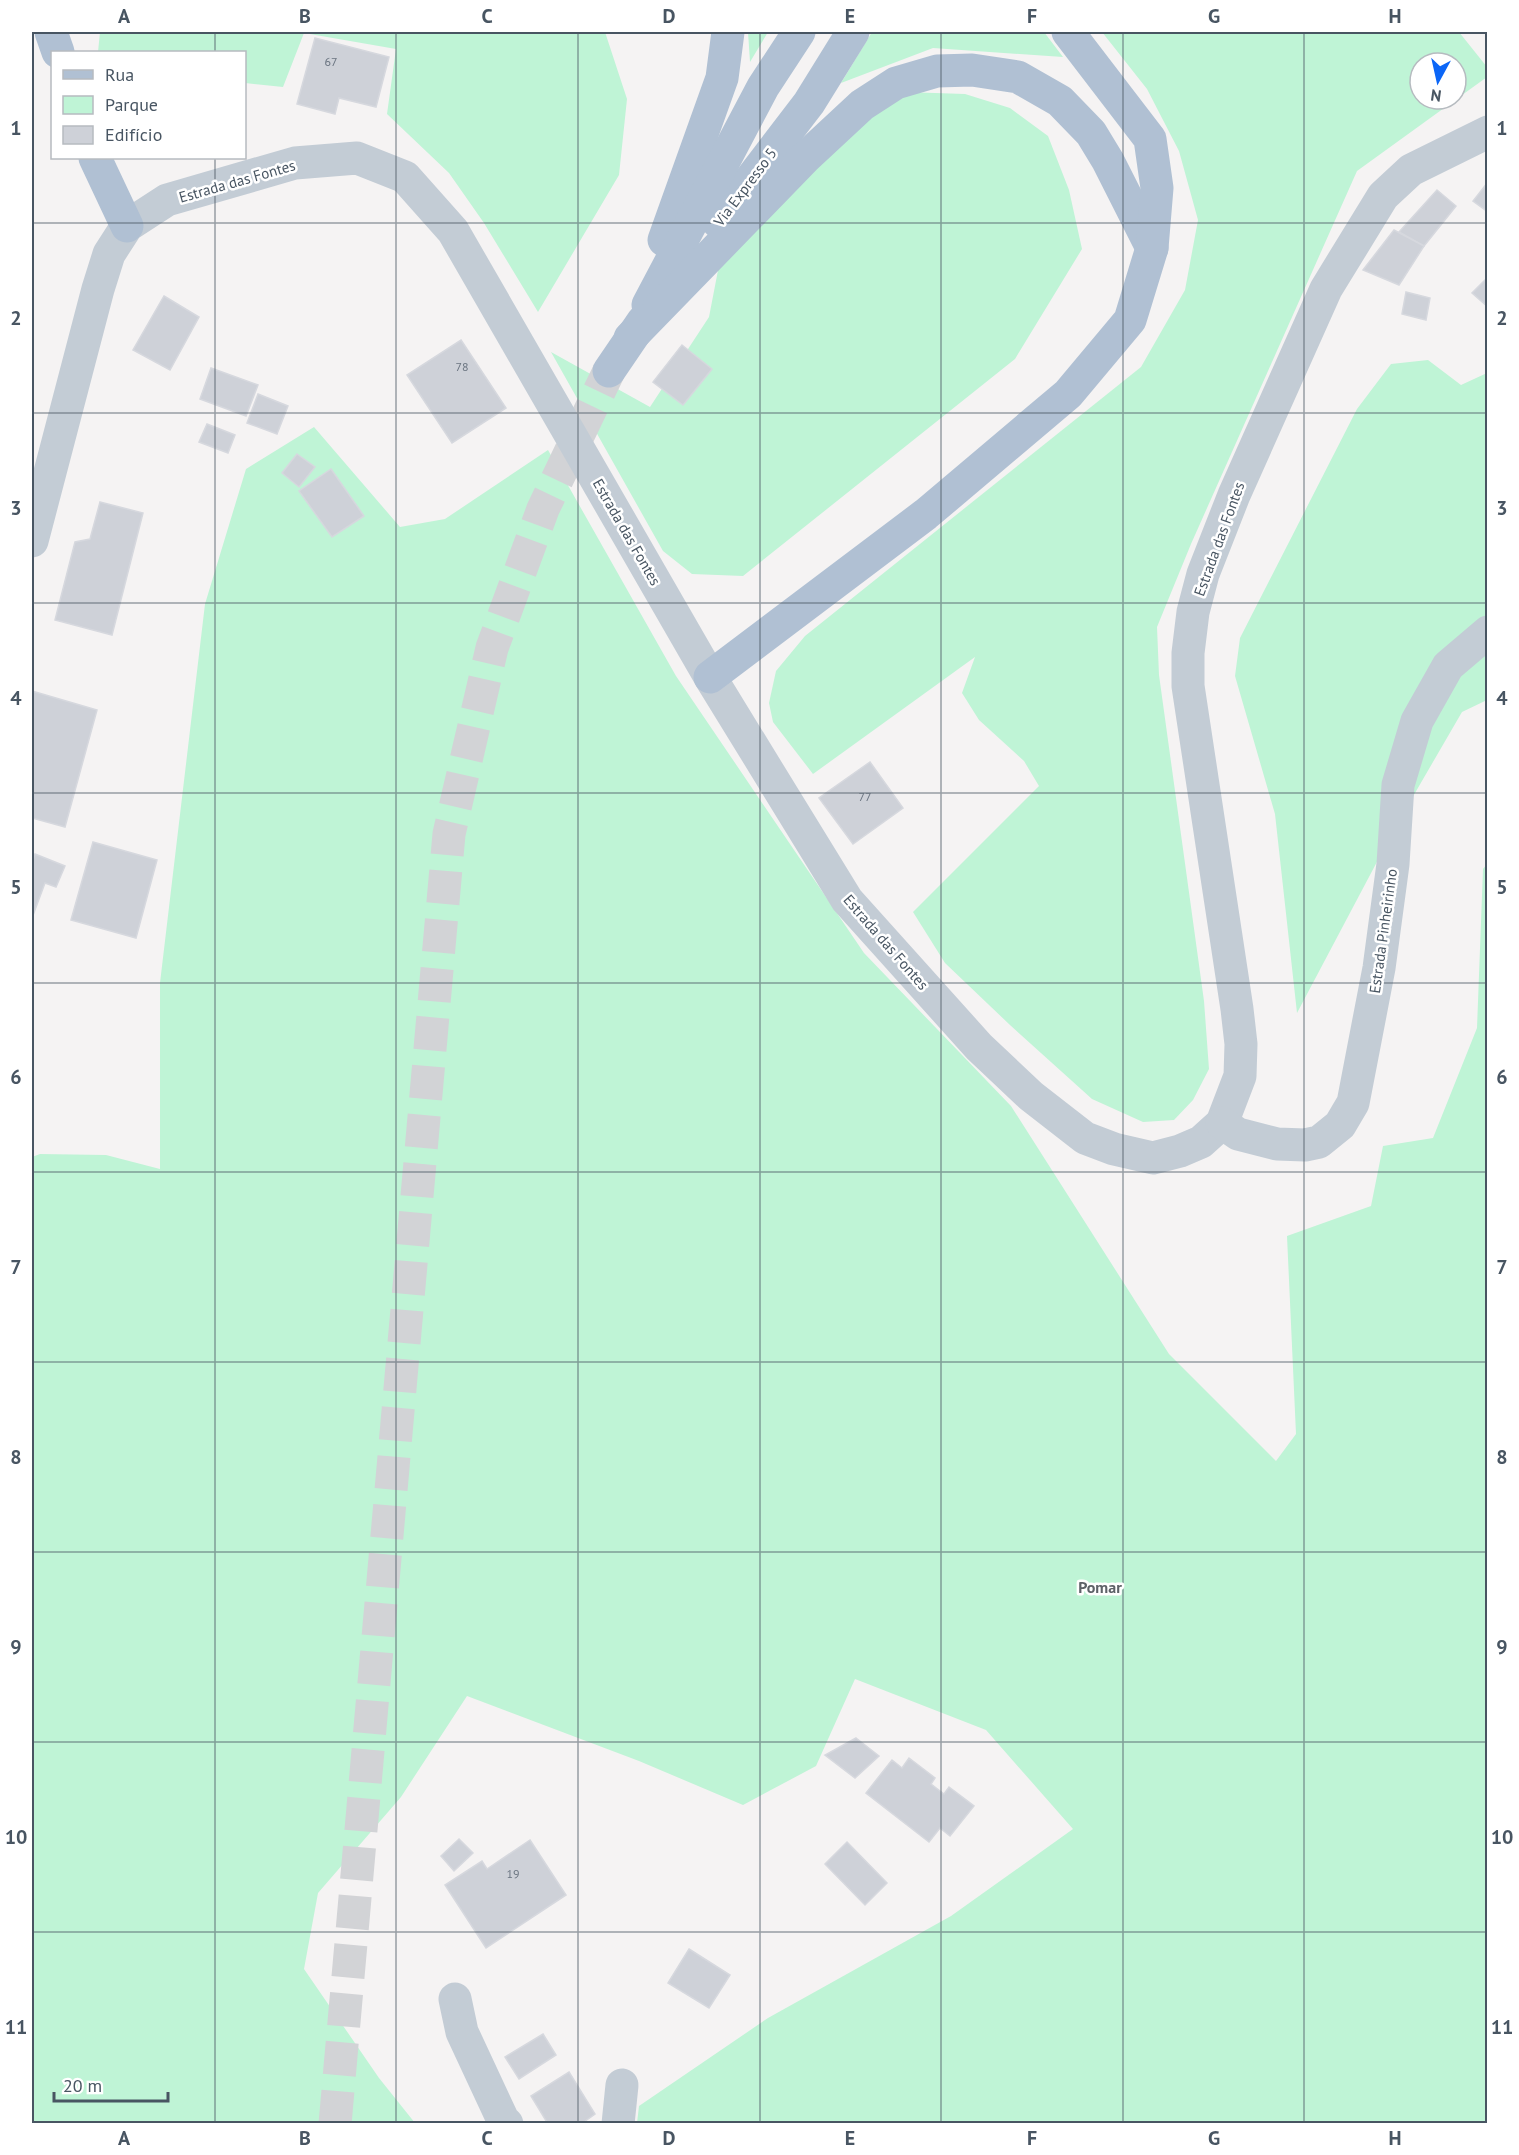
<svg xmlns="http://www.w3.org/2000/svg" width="1519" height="2155" font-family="'PT Sans',sans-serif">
<rect width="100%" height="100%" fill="#f5f3f3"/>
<g fill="#bff4d6" fill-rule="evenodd">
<path d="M100 32H605L627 99 619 175 538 312 484 223 449 173 387 114 396 49 304 33 283 87 245 83 244 52H98Z"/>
<path d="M748 32H768L750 62Z"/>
<path d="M872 32H1044L1063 57 933 48 841 83Z"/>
<path d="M1102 32H1459L1487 67V77L1357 171 1191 544 1157 627 1159 675 1204 1001 1209 1069 1193 1100 1174 1120 1143 1122 1092 1099 1010 1025 945 963 913 912 1039 786 1024 761 979 720 962 693 975 657 813 774 773 722 769 703 776 671 805 636 1141 367 1185 290 1198 220 1179 151 1147 89ZM1420 63H1456V99H1420Z"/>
<path d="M905 92 965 94 1010 108 1048 136 1069 190 1082 249 1015 359 743 576 692 574 663 551 551 352 650 407 709 317 720 260 854 124Z"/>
<path d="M1428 360 1461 385 1487 373V700L1462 712 1397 824 1297 1013 1275 814 1235 676 1240 638 1357 409 1391 364Z"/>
<path d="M314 427 400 527 445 519 548 450 676 676 864 953 1011 1106 1169 1354 1276 1461 1296 1434 1287 1236 1371 1206 1383 1146 1433 1138 1477 1028 1483 869 1487 864V2123H637L639 2106 768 2018 951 1916 1073 1829 986 1730 855 1679 816 1766 743 1805 639 1761 467 1696 401 1797 318 1893 304 1969 379 2078 415 2123 32 2124V1157L40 1154 106 1155 160 1169V983L205 604 246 469Z"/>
</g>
<g fill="#ced1d8" stroke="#d6d8de" stroke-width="1.5">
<path d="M315 38 389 57 376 107 339 98 335 114 297 104Z"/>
<path d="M1488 182V212L1473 201Z"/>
<path d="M1437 190 1456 206 1424 246 1399 232Z"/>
<path d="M1394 230 1424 246 1399 285 1363 270Z"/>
<path d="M1488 277V307L1472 293Z"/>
<path d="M1406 292 1430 298 1426 320 1402 314Z"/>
<path d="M164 296 199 317 170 370 133 350Z"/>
<path d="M461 340 506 408 452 443 407 375Z"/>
<path d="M682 345 712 369 683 405 653 382Z"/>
<path d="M211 368 258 385 246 416 200 399Z"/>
<path d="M258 394 288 406 277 434 247 423Z"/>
<path d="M207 424 235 435 228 453 199 442Z"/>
<path d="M297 454 315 467 299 487 282 473Z"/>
<path d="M331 469 364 516 332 537 299 491Z"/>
<path d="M100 502 143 513 112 635 55 620 75 542 90 539Z"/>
<path d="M32 691 97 710 65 827 32 818Z"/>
<path d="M870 762 903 808 853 844 819 798Z"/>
<path d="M93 842 157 860 136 938 71 920Z"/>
<path d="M35 854 65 866 56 887 45 883 32 918V864Z"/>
<path d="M856 1738 879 1756 855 1778 825 1755Z"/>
<path d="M909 1758 935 1778 931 1784 944 1794 949 1787 974 1806 950 1836 940 1828 929 1842 866 1793 892 1760 902 1768Z"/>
<path d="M459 1839 473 1853 454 1871 441 1856Z"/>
<path d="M530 1840 566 1895 486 1948 445 1885 482 1861 487 1869Z"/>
<path d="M847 1842 887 1883 865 1905 825 1864Z"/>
<path d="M689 1949 730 1975 709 2008 668 1983Z"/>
<path d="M543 2034 556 2055 519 2079 505 2057Z"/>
<path d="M569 2072 595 2114 581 2124H548L531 2096Z"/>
</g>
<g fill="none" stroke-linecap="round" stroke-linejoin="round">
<path stroke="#d2d3d6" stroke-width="33" stroke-dasharray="33 16" stroke-linecap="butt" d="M335 2124 449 834 492 648 543 509 609 371"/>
<g stroke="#c3ccd5" stroke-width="33">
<path d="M32 541 98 289 109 254 127 226 167 200 295 163 357 158 405 177 453 231 710 677 847 900 979 1047 1031 1096 1085 1138 1114 1149 1153 1158 1180 1151 1201 1142 1222 1123 1240 1076 1241 1044 1237 1009 1188 686V653L1193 612 1203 574 1234 495 1326 289 1383 196 1411 170 1488 132"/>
<path d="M1222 1123 1238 1134 1277 1144 1305 1145 1319 1142 1340 1125 1353 1103 1379 968 1393 864 1398 785 1417 721 1448 666 1488 632"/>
<path d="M455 1999 462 2032 503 2120 507 2124"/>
<path d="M618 2124 622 2085"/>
</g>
<g stroke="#b0c0d3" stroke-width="33">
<path d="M51 32 58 52"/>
<path d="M95 158 127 226"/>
<path d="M718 222 809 103 853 32"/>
<path d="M664 240 722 78 728 32"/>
<path d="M648 305 763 87 799 32"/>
<path d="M630 338 805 158 862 105 896 83 937 71 972 70 1018 77 1060 101 1091 133 1108 161 1152 248"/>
<path d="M609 371 643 321"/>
<path d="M710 677 926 514 1068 394 1130 320 1152 248 1157 188 1150 139 1068 32"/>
</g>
</g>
<path fill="none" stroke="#485562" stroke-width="1.5" stroke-opacity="0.55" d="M215 32V52M396 32V2124M578 32V2124M760 32V2124M941 32V2124M1123 32V2124M1304 32V2124M215 158V2124M32 223H1488M32 413H1488M32 603H1488M32 793H1488M32 983H1488M32 1172H1488M32 1362H1488M32 1552H1488M32 1742H1488M32 1932H1488"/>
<g text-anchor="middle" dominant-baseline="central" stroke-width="5" stroke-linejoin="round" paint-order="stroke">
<g font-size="12" fill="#6a7480">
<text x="331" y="61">67</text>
<text x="462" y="366">78</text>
<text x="865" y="796">77</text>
<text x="513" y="1873">19</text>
</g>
<g font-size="15" fill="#485562" stroke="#fff">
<text transform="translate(237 181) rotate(-16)">Estrada das Fontes</text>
<text transform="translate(745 187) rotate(-53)">Via Expresso 5</text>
<text transform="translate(627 532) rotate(60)">Estrada das Fontes</text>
<text transform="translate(1219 539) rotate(-70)">Estrada das Fontes</text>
<text transform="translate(1383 931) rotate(-82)">Estrada Pinheirinho</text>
<text transform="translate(886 942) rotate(49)">Estrada das Fontes</text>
</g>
<g font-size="16" font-weight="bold" fill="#5e6268" stroke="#fff">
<text x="1100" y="1587">Pomar</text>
</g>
</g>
<rect width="1519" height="2155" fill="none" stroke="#ffffff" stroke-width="66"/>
<rect x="51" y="51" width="195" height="108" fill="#ffffff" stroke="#b6bbc0" stroke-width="1.5"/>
<rect x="63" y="70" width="30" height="9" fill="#b0c0d3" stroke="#b6bbc0" stroke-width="1.5"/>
<text x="105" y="81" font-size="18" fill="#485562">Rua</text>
<rect x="63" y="96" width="30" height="18" fill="#bff4d6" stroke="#b6bbc0" stroke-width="1.5"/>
<text x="105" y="111" font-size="18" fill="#485562">Parque</text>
<rect x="63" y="126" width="30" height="18" fill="#ced1d8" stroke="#b6bbc0" stroke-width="1.5"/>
<text x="105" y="141" font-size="18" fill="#485562">Edifício</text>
<g transform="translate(1438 81) rotate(188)"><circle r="28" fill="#ffffff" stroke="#b6bbc0" stroke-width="1.5"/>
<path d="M0-4.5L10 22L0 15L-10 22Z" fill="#0b66f7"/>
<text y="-9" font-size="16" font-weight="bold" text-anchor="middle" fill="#485562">N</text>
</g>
<path d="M54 2092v9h114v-9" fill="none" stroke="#485562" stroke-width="3"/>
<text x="63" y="2092" font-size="18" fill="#485562" stroke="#ffffff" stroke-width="4.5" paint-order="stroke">20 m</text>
<rect x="33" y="33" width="1453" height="2089" fill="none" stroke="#485562" stroke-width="2"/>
<g font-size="20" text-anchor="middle" font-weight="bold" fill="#485562">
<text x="124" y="23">A</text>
<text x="305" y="23">B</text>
<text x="487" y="23">C</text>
<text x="669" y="23">D</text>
<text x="850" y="23">E</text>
<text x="1032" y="23">F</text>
<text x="1214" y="23">G</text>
<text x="1395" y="23">H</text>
<text x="16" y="135">1</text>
<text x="1502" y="135">1</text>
<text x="16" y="325">2</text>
<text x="1502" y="325">2</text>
<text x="16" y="515">3</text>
<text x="1502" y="515">3</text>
<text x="16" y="705">4</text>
<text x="1502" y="705">4</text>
<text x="16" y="894">5</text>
<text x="1502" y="894">5</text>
<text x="16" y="1084">6</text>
<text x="1502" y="1084">6</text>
<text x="16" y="1274">7</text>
<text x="1502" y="1274">7</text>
<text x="16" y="1464">8</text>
<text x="1502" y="1464">8</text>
<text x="16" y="1654">9</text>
<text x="1502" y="1654">9</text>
<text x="16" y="1844">10</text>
<text x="1502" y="1844">10</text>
<text x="16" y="2034">11</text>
<text x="1502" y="2034">11</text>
<text x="124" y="2145">A</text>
<text x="305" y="2145">B</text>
<text x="487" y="2145">C</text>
<text x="669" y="2145">D</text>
<text x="850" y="2145">E</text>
<text x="1032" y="2145">F</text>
<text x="1214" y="2145">G</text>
<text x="1395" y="2145">H</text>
</g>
</svg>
